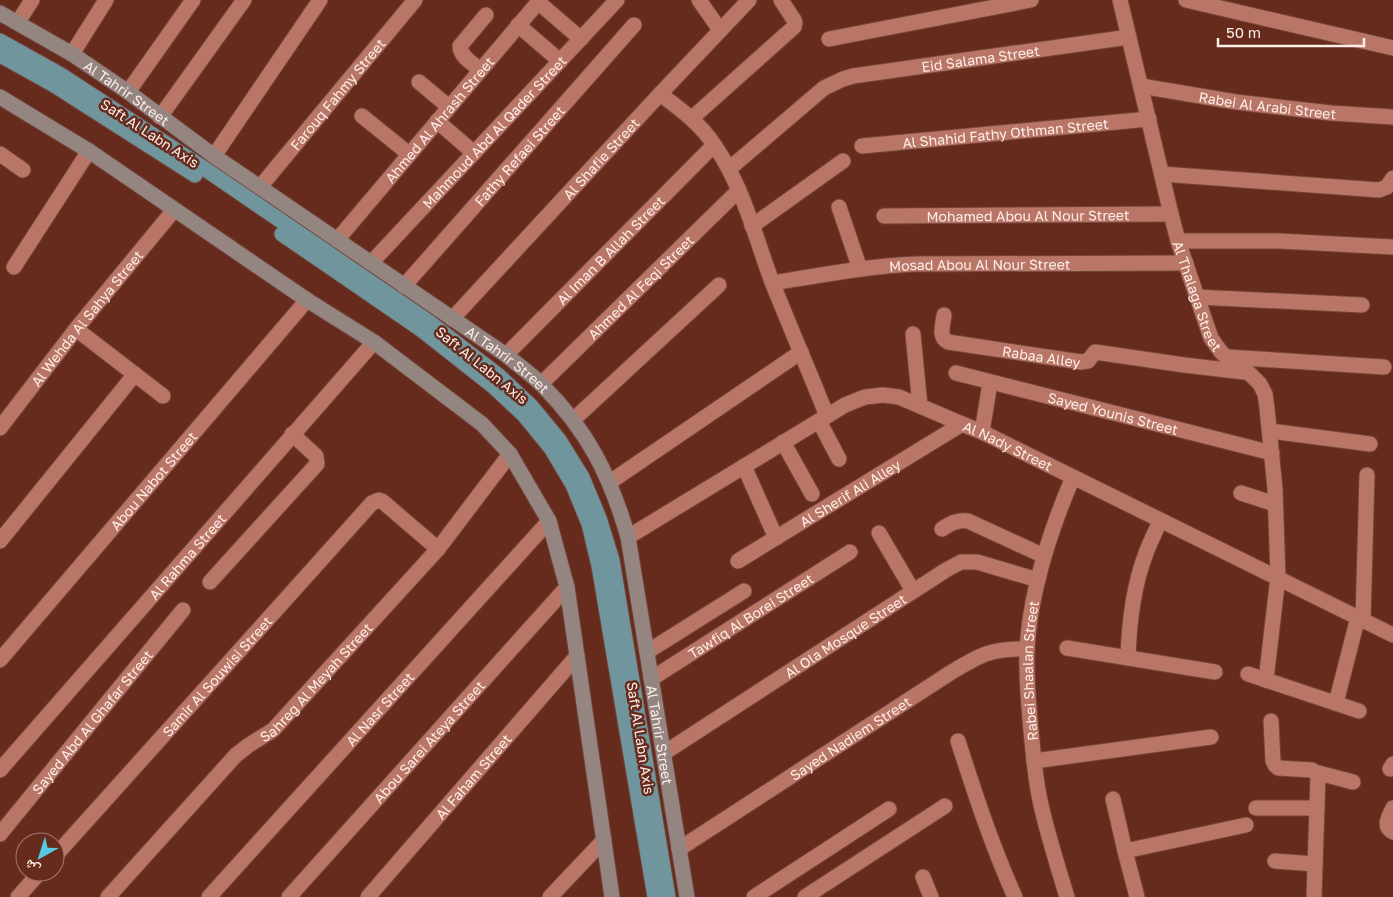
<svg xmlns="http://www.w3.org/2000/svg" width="1393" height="897" font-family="'Golos Text','Noto Naskh Arabic',sans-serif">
<rect width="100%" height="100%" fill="#662b1d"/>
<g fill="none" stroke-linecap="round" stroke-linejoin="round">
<defs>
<g id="street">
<path d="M699 0 720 30"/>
<path id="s1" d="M1120 0 1171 214 1178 241 1211 338 1221 352 1235 365 1248 372 1260 384 1265 394 1267 408 1275 489 1278 577 1266 680"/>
<path d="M1186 0 1393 48"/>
<path d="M538 2 581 39"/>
<path d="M18 22 32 0"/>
<path d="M518 25 560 61"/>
<path d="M829 39 1031 0"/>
<path d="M72 54 106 0"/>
<path d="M480 70C473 63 460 57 460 46L486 15"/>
<path d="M419 82 449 107"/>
<path id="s2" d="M1141 86 1236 102 1331 113 1393 117"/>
<path d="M128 92 193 0"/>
<path d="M660 94C680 109 701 124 715 146 743 187 755 236 772 282 790 327 809 371 827 416"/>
<path d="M362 116 409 154"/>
<path d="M160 117 244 0"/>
<path d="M692 118 794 27 795 23 794 20 781 0"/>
<path d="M437 121 474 153"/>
<path id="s3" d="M862 146 1149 119"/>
<path d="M0 154 23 170"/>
<path d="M214 156 320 0"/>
<path id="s4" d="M729 169 824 88 843 79 853 76 1129 37"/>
<path d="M1162 174 1379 190 1387 187 1393 178"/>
<path id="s5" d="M260 187 415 0"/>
<path d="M839 207 860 269"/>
<path id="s6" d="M884 216 1171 214"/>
<path d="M752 226 843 161"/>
<path id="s7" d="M337 240 540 0"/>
<path d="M1178 241H1279L1393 247"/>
<path id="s8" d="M371 263 617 0"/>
<path d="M14 267 89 151"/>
<path id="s9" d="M773 283C821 275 869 266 917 264L1186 263"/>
<path id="s10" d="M404 286 634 25"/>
<path d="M1197 297 1362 305"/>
<path id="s11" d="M944 315C943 325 938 337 948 342L1081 362 1088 361 1095 352 1184 365 1244 372"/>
<path id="s12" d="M452 319 660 94 749 0"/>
<path d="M76 329 163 396"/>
<path d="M913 334 920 406"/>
<path id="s13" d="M506 355 714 145"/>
<path d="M1227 357 1384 367"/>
<path id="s14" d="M956 373 1272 453"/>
<path id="s15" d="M541 384 739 190"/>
<path d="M573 420 719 285"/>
<path d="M819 421 839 459"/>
<path id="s16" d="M0 428 76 329 174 210"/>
<path d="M1270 431 1370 444"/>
<path d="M982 432 990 383"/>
<path d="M783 442 812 494"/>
<path d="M744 466 776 538"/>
<path d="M610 482 801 352"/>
<path d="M1241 493 1275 504"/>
<path d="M942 529C951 523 957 520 968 521L1044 556"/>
<path d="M879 533 913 591"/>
<path id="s17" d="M628 537 845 405 865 397 883 395 899 397 962 424 982 432 1393 635"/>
<path d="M0 541 135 374"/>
<path id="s18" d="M738 561 962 424"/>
<path d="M210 582 317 464 316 456 292 434"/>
<path d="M1363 620 1367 475"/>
<path d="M1067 648 1215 672"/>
<path d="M647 652 744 591"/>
<path d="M1128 658C1129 622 1133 587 1146 553 1150 542 1156 531 1160 521"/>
<path id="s19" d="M0 660 307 300"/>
<path d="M1248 674 1359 711"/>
<path id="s20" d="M651 679 850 552"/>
<path d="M1336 703 1358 617"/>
<path d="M1271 721 1273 761 1275 765 1278 768 1312 770 1315 772 1318 776 1314 897"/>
<path d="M958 741C975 794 992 846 1015 897"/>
<path id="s21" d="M664 753 946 570 961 562H977L1038 580"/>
<path d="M1034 761 1211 737"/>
<path d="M1390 769 1393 764"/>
<path id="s22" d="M0 770 374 342"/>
<path d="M1315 772 1353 782"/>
<path d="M1113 799 1125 851 1137 897"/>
<path d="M1256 808H1317"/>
<path d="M1393 808C1389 817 1382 826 1393 832"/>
<path id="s23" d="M0 834 183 610"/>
<path id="s24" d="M679 849 950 673C980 655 991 648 1027 649"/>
<path d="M1125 851 1246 825"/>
<path id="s25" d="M55 856 372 503 379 500 382 501 438 549"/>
<path d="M1275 861 1315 864"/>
<path d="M923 877 931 897"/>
<path d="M18 897 40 872"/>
<path id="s26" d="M108 897 236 755 249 745 273 730 438 549 510 454"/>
<path id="s27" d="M209 897 549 521"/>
<path id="s28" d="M289 897 567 587"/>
<path id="s29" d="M368 897 577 656"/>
<path d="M550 897 604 840"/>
<path d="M754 897 889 809"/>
<path d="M805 897 945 806"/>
<path id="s30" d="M1067 897C1058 867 1048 836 1041 805 1036 784 1034 762 1032 741 1029 711 1026 680 1027 650 1030 590 1050 531 1073 477"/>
</g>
<g id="secondary">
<path id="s31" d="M0 13 72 54 128 92 214 156 506 355C518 365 531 374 542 385 588 431 610 475 628 537L687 897"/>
<path d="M0 97 89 151 307 300 374 342 482 424 510 454 549 521 567 587 612 897"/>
</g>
<g id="primary">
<path d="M0 41 61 75 208 171 429 322 499 376 531 406 559 440 582 477 599 518 612 560 668 897"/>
<path d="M0 55 54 85 195 175"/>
<path d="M282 234 422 330 493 386 524 415 551 448 573 485 589 524 599 566 655 897"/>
</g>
</defs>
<use href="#street" stroke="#73443a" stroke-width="17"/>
<use href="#secondary" stroke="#73443a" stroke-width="17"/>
<use href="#primary" stroke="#73443a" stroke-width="17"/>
<use href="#street" stroke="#b97666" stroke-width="15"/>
<use href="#secondary" stroke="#948581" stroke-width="15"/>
<use href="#primary" stroke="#70959c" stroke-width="15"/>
</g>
<g text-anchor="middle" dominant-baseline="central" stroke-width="5" stroke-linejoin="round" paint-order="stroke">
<g font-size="14" fill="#fdede9" stroke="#662b1d">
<text stroke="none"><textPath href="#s4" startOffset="285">Eid Salama Street</textPath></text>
<text stroke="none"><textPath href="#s31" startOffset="150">Al Tahrir Street</textPath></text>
<text stroke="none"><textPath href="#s5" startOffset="121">Farouq Fahmy Street</textPath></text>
<text stroke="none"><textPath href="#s2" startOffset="128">Rabei Al Arabi Street</textPath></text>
<text stroke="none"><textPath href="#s7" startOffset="158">Ahmed Al Ahrash Street</textPath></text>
<text stroke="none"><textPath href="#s8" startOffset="180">Mahmoud Abd Al Qader Street</textPath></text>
<text transform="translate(150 133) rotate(33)">Saft Al Labn Axis</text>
<text stroke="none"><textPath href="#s3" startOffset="144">Al Shahid Fathy Othman Street</textPath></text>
<text stroke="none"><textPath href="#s10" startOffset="174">Fathy Refaei Street</textPath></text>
<text stroke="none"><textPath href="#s12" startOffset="219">Al Shafie Street</textPath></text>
<text stroke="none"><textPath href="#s6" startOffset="144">Mohamed Abou Al Nour Street</textPath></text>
<text stroke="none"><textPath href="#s13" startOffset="148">Al Iman B Allah Street</textPath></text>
<text stroke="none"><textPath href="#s9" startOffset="208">Mosad Abou Al Nour Street</textPath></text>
<text stroke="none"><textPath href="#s15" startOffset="139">Ahmed Al Feqi Street</textPath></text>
<text stroke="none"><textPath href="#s1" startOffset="306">Al Thalaga Street</textPath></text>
<text stroke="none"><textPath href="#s16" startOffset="140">Al Wehda Al Sahya Street</textPath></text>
<text stroke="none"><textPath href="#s11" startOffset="124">Rabaa Alley</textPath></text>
<text stroke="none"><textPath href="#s31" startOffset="615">Al Tahrir Street</textPath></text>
<text transform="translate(482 365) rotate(39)">Saft Al Labn Axis</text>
<text stroke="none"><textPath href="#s14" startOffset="162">Sayed Younis Street</textPath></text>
<text stroke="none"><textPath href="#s17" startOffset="429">Al Nady Street</textPath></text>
<text stroke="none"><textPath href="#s19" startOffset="236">Abou Nabot Street</textPath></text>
<text stroke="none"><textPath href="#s18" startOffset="131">Al Sherif Ali Alley</textPath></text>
<text stroke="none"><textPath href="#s22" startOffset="284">Al Rahma Street</textPath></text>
<text stroke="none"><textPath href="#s20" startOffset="118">Tawfiq Al Borei Street</textPath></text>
<text stroke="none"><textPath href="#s21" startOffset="216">Al Ola Mosque Street</textPath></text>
<text stroke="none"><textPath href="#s30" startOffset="231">Rabei Shaalan Street</textPath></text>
<text stroke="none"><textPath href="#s25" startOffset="242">Samir Al Souwisi Street</textPath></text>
<text stroke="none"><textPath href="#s26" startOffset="300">Sahreg Al Meyah Street</textPath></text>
<text stroke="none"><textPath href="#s27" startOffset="254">Al Nasr Street</textPath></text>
<text stroke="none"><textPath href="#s23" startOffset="145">Sayed Abd Al Ghafar Street</textPath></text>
<text stroke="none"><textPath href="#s31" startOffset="1035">Al Tahrir Street</textPath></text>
<text transform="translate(641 738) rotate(81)">Saft Al Labn Axis</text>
<text stroke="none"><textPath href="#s24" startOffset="204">Sayed Nadiem Street</textPath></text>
<text stroke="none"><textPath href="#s28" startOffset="209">Abou Sarei Ateya Street</textPath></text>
<text stroke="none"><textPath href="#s29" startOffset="160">Al Faham Street</textPath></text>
</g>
</g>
<g transform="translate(40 857) rotate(219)"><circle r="24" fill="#662b1d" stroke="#a2796f"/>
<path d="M0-4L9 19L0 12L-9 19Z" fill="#57c9e2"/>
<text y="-8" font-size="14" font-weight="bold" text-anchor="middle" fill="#fdede9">ش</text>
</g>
<path d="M1218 38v8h146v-8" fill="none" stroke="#fdede9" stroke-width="2.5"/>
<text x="1226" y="38" font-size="15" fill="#fdede9" stroke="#662b1d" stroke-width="4" paint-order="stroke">50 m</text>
</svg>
